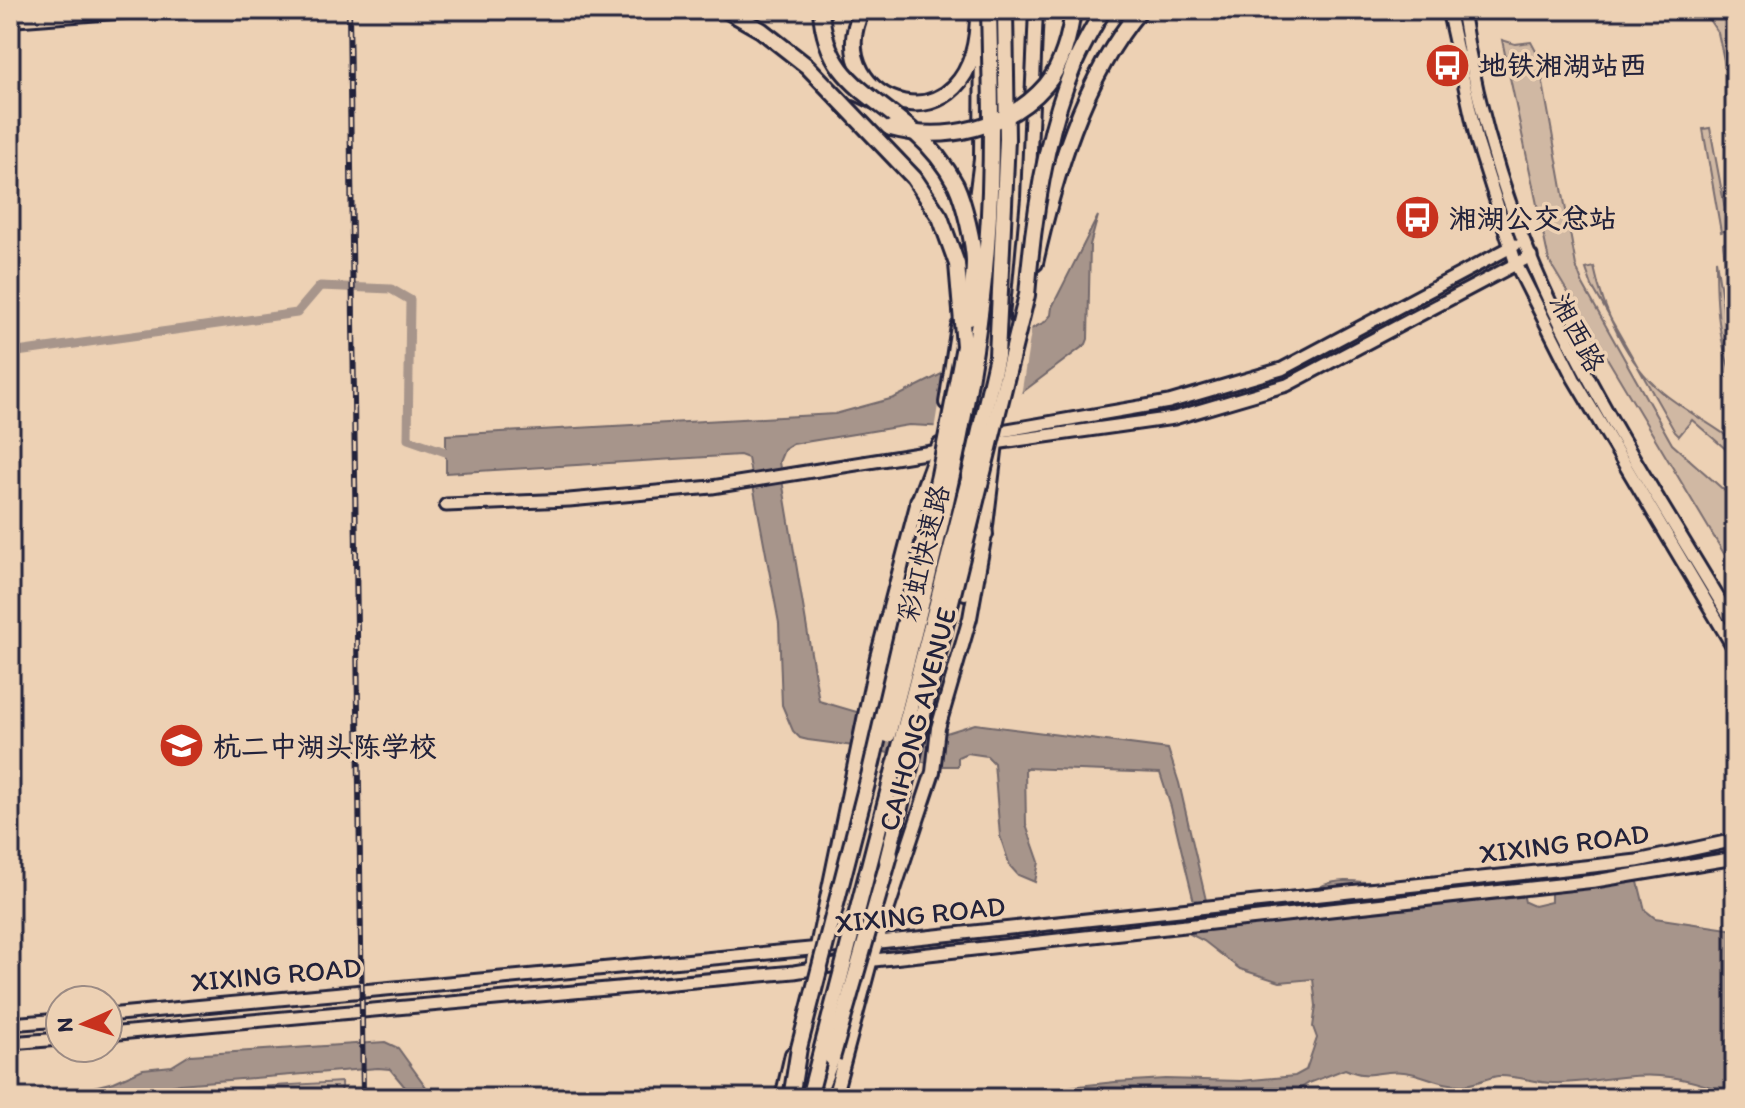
<svg xmlns="http://www.w3.org/2000/svg" width="1745" height="1108" font-family="Itim,'LXGW WenKai TC',sans-serif">
<rect width="100%" height="100%" fill="#edd1b4"/>
<filter id="ink" filterUnits="userSpaceOnUse"><feTurbulence type="fractalNoise" baseFrequency=".0125" numOctaves="2"/><feDisplacementMap in="SourceGraphic" scale="16" xChannelSelector="R" yChannelSelector="G"/><feConvolveMatrix kernelMatrix="1 2 1 2 8 2 1 2 1" color-interpolation-filters="sRGB"/></filter>
<g filter="url(#ink)">
<g fill="#d0b8a3" stroke="#796d6f" stroke-width="2">
<path d="M1706 10H1735V110L1718 33 1708 18Z"/>
<path d="M1502 40 1515 44 1531 42 1538 55 1576 266 1583 285 1672 444 1735 500V572L1549 261Z"/>
<path d="M1710 128 1729 230 1721 232 1703 129Z"/>
<path d="M1731 242 1732 303 1730 304 1723 243Z"/>
<path d="M1716 260 1735 384C1718 341 1716 306 1716 260Z"/>
<path d="M1594 267C1603 311 1627 363 1662 392 1685 411 1712 424 1735 442V457L1692 420 1679 436 1675 432 1592 286 1586 269Z"/>
<path d="M341 1082 342 1098H171L208 1090Z"/>
</g>
<g fill="#a7958b" stroke="#72676b" stroke-width="2">
<path d="M1098 216 1090 245 1088 339 1086 344 1024 391 949 427 909 425 793 444 784 450 779 462 819 701 925 732 943 734 975 724 1168 749 1179 783 1208 909C1237 915 1268 926 1296 918 1304 907 1311 891 1324 885 1346 876 1369 885 1392 883 1429 881 1465 869 1502 876L1509 889 1523 893 1525 902 1534 906 1551 902V883L1555 875 1562 874 1571 882 1616 877 1618 867 1633 862 1645 910 1655 918 1735 930V1096C1714 1088 1693 1080 1670 1077 1631 1071 1592 1084 1553 1083 1535 1083 1517 1075 1498 1076 1486 1078 1473 1085 1463 1085 1441 1086 1425 1074 1404 1072 1378 1069 1372 1081 1345 1069L1309 1083 1296 1091 1282 1095 1270 1093 1239 1098H1005L1030 1092 1060 1093 1069 1087 1115 1082 1165 1079 1241 1081 1295 1076 1306 1070 1317 1038 1313 1027 1316 1006 1313 979 1280 982 1240 969 1204 941 1182 930 1174 915 1195 906 1171 807 1160 773 1025 768 1026 825 1039 862 1035 882 1018 875 1010 866 1000 836 994 763 987 756 967 753 958 757V766H939L869 748 808 740 800 738 793 731 782 705 779 623 748 458 740 455 446 473V435L835 414 894 398 1045 322 1051 315 1052 307Z"/>
<path d="M385 1042 398 1048 434 1098H414L390 1069 378 1068 179 1084 123 1098H48L114 1082 143 1069 172 1066 190 1055Z"/>
</g>
<path fill="#edd1b4" d="M1032 325 1021 396 947 431 934 430 944 368Z"/>
<g fill="none" stroke-linecap="round" stroke-linejoin="round">
<path stroke="#a7958b" stroke-width="9" d="M10 353 297 313 320 286 391 289 410 300 408 439 457 456"/>
<defs>
<g id="secondary">
<path d="M1448 10 1477 141 1516 264 1574 379 1735 650"/>
<path d="M1462 10C1478 119 1513 229 1562 327 1613 430 1677 528 1735 626"/>
<path d="M955 439 1169 402 1282 369 1515 245"/>
<path d="M446 505 569 500 712 487 938 451 1174 418 1287 385 1531 256"/>
<path d="M870 943 1593 866 1637 861 1735 840"/>
<path d="M865 961 1595 881 1735 858"/>
<path d="M108 1015 853 945"/>
<path d="M10 1024 60 1020"/>
<path d="M108 1034 794 972 848 963"/>
<path d="M10 1043 60 1039"/>
</g>
<g id="primary">
<path d="M10 20 141 10"/>
<path d="M972 229 981 159 982 20"/>
<path d="M963 292 969 247"/>
<path d="M1017 318 1028 198 1036 10"/>
<path d="M946 403 958 326"/>
<path d="M813 966 877 657 918 501 939 445"/>
<path d="M782 1098 792 1054"/>
<path d="M834 1098 871 959 933 772 938 728 970 618 985 534 996 443"/>
</g>
<g id="highway">
<path d="M862 10C816 105 980 161 978 10"/>
<path d="M852 109 891 128"/>
<path d="M1035 263C1054 179 1083 77 1140 10"/>
<path d="M965 592 971 563 985 534"/>
<path d="M850 836 852 806 918 533V501"/>
<path d="M816 1098 832 1058"/>
</g>
</defs>
<use href="#secondary" stroke="#22223b" stroke-width="17"/>
<use href="#primary" stroke="#22223b" stroke-width="18"/>
<use href="#highway" stroke="#22223b" stroke-width="20"/>
<use href="#secondary" stroke="#edd1b4" stroke-width="11"/>
<use href="#primary" stroke="#edd1b4" stroke-width="12"/>
<use href="#highway" stroke="#edd1b4" stroke-width="14"/>
<defs>
<path id="rail" d="M349 10 363 1098"/>
</defs>
<use href="#rail" stroke="#22223b" stroke-width="6"/>
<use href="#rail" stroke="#edd1b4" stroke-width="3" stroke-dasharray="9" stroke-linecap="butt"/>
<defs>
<g id="highway-bridge">
<path d="M726 10 761 30 807 66 914 178 940 217 957 264 964 346 939 475 869 776 799 1048 791 1098"/>
<path d="M821 10C825 79 870 92 914 132 930 146 946 166 956 185 964 202 974 244 974 262 974 281 970 300 968 318"/>
<path d="M891 128C944 143 1009 128 1046 85 1062 66 1070 35 1073 10"/>
<path d="M888 735C929 574 974 413 987 247 993 168 991 89 989 10"/>
<path d="M887 860 1027 295C1033 220 1045 134 1074 65 1082 46 1093 28 1103 10"/>
<path d="M832 1058 890 855"/>
<path d="M809 1098 968 483 997 356 1007 139 1005 10"/>
</g>
</defs>
<use href="#highway-bridge" stroke="#22223b" stroke-width="20" stroke-linecap="butt"/>
<use href="#highway-bridge" stroke="#edd1b4" stroke-width="14"/>
</g>
</g>
<defs>
<symbol id="bus-disc" viewBox="-11 -11 22 22"><circle r="9.5" fill="#c8321e" stroke="#edd1b4"/><path d="M-5-6H5V4H4V6H2V4H-2V6H-4V4H-5ZM-3.5-4V0h7V-4ZM-3.5 1.2v1.5H-2V1.2ZM2 1.2v1.5H3.5V1.2Z" fill="#fff"/></symbol>
<symbol id="school-disc" viewBox="-11 -11 22 22"><circle r="9.5" fill="#c8321e" stroke="#edd1b4"/><path d="M0-5L7-2L0 1L-7-2ZM-4 1L0 2.5L4 1V4Q0 6-4 4Z" fill="#fff"/></symbol>
</defs>
<g fill-rule="evenodd">
<use href="#bus-disc" x="1422" y="40" width="51" height="51"/>
<use href="#bus-disc" x="1392" y="192" width="51" height="51"/>
<use href="#school-disc" x="156" y="720" width="51" height="51"/>
</g>
<g text-anchor="middle" dominant-baseline="central" stroke-width="7" stroke-linejoin="round" paint-order="stroke">
<g font-size="28" font-weight="bold" fill="#22223b" stroke="#edd1b4" text-anchor="start">
<text x="1479" y="65">地铁湘湖站西</text>
<text x="1449" y="218">湘湖公交总站</text>
<text x="213" y="746">杭二中湖头陈学校</text>
</g>
<g font-size="28" fill="#22223b" stroke="#edd1b4">
<text transform="translate(1578 333) rotate(62)">湘西路</text>
<text transform="translate(923 553) rotate(-76)">彩虹快速路</text>
<text transform="translate(917 719) rotate(-75)">CAIHONG AVENUE</text>
<text transform="translate(1564 843) rotate(-7)">XIXING ROAD</text>
<text transform="translate(920 914) rotate(-6)">XIXING ROAD</text>
<text transform="translate(276 974) rotate(-5)">XIXING ROAD</text>
</g>
</g>
<rect width="1745" height="1108" fill="none" stroke="#edd1b4" stroke-width="40"/>
<rect x="20" y="20" width="1705" height="1068" fill="none" stroke="#22223b" stroke-width="3" filter="url(#ink)"/>
<g transform="translate(84 1024) rotate(267)"><circle r="38" fill="#edd1b4" stroke="#9c8b84" stroke-width="2"/>
<path d="M0-6L14 30L0 20L-14 30Z" fill="#c8321e"/>
<text y="-12" font-size="22" font-weight="bold" text-anchor="middle" fill="#22223b">N</text>
</g>
</svg>
